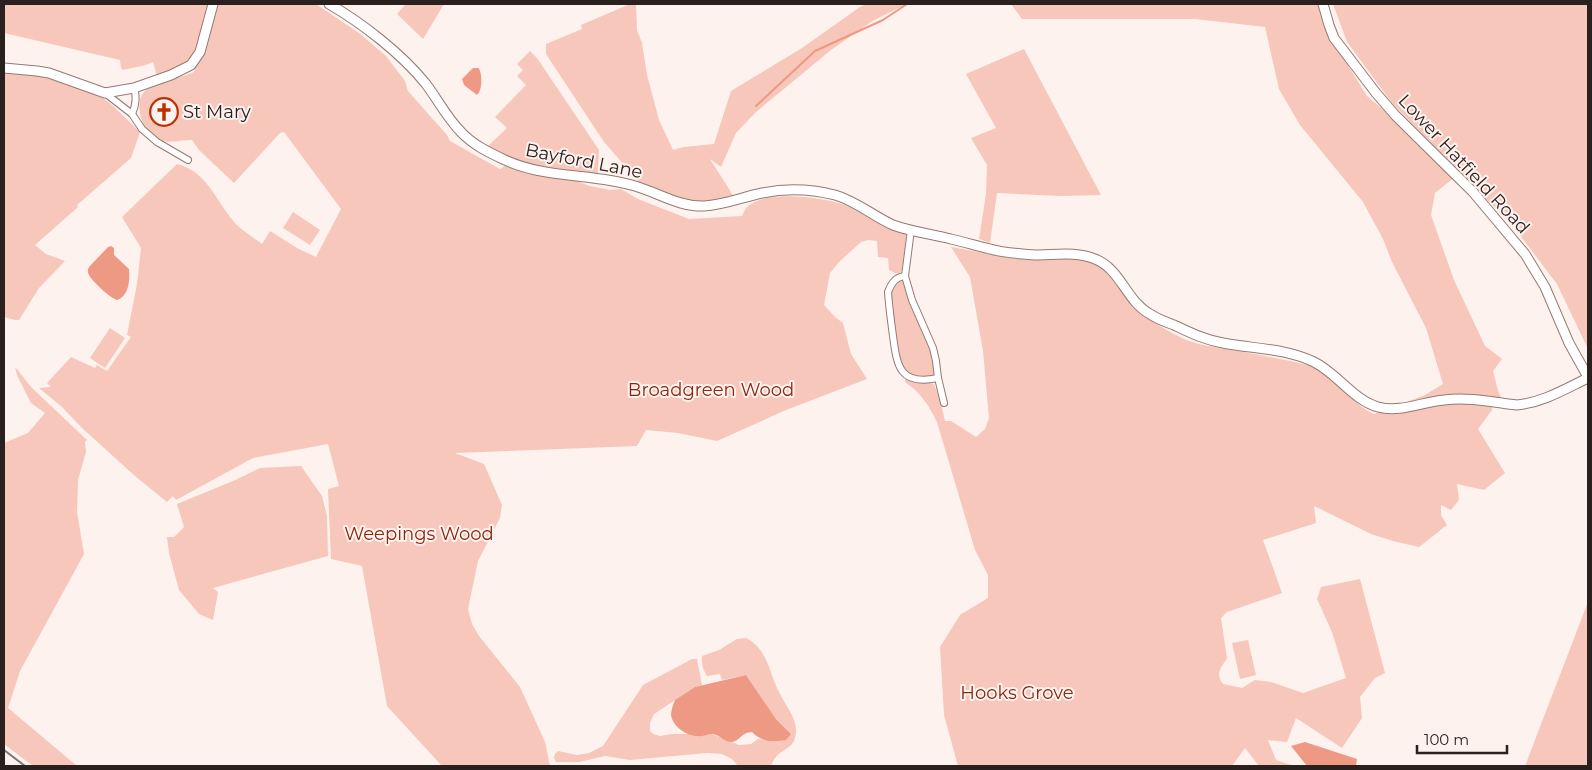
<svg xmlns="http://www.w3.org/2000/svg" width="1592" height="770" font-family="Montserrat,sans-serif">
<rect width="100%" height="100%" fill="#fef2ef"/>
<g fill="#f6c7ba">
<path d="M4 4H208C202 21 201 52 186 63 178 69 167 72 157 76L153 62 146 65 123 70 121 68 120 60 4 33Z"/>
<path d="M218 4H316L359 33 386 56 405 81 408 91 447 135 450 141 500 169 505 166 528 172 565 177 590 186 610 190 621 189 638 199 689 219 742 216C744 213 745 208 748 206 767 190 822 197 845 205 856 210 865 216 875 221 885 226 897 230 907 235L902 270 900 273H895L889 270 888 258 878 257 877 241 868 240 861 242 839 262 830 273 824 305 835 317 843 323 851 354 867 379 786 410 717 441 678 433 646 430 637 446 455 453 484 464 502 505 500 518 478 561 468 609 472 624 479 636 520 687 545 742 550 766H442L387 706 362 566 331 559 328 489 339 486 328 444 253 458 176 500 173 496 167 502 135 476 82 428 62 407 39 388 51 387 47 383 71 357 95 368 97 365 107 371 131 337 127 335 137 284 141 248 122 217 177 164C210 172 217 206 239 227 246 233 254 238 262 244L270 231 297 248 316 257 341 209 284 132 280 133 234 183 199 150 192 140C184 140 169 143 161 141 145 136 132 106 144 92 152 84 183 77 194 72L205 47Z"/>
<path d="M406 4H444L423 39 397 14Z"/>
<path d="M630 4H636L637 30 642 43 647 75 659 120 673 150 684 147 714 144 731 91 802 48 860 7 867 4H907L874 20 831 50 756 112 736 133 721 167 710 159 734 197 721 201 691 203 665 195 639 182 604 142 546 54V44L582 29 581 25Z"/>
<path d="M1011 4H1319L1339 51 1367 96 1411 133 1455 177 1435 193 1431 215 1454 280 1485 346 1502 359 1493 371 1498 391 1501 397 1492 402V410L1478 429 1505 473 1484 490 1457 484 1459 500 1451 510 1441 505V515L1447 525 1419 547 1393 541 1371 534 1314 506 1316 523 1263 540 1282 593 1227 612 1221 618 1227 658C1221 668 1215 674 1223 684L1242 688 1255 680 1271 682 1303 693 1346 678 1332 632 1317 599 1321 587 1360 579 1385 673 1375 678 1360 697 1362 718 1342 748 1296 718 1287 742 1268 740 1276 760 1294 766H1259L1245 748 1232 766H958L944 715 940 647 960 615 988 598V575L975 550 937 422C928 404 921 393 905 382V376L914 381 934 384 940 400 945 421H951L976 437 985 429 989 418 983 351 970 277 951 247C979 252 1006 258 1034 259 1052 260 1073 254 1090 260 1110 266 1120 293 1134 307 1145 318 1163 328 1178 336 1192 344 1209 346 1225 349 1245 352 1265 356 1285 360 1295 362 1305 364 1314 367 1336 375 1351 404 1374 414L1425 395 1443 384 1426 328 1392 262 1383 239 1363 202 1300 125 1279 89 1265 27 1195 19H1022Z"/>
<path d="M1333 4H1588V349L1557 284 1513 226 1392 103 1347 42Z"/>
<path d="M1024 49 1101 195 1061 196 997 193 990 243 979 239 986 194 987 165 971 138 996 128 966 74Z"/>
<path d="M530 51 537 58 599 150 598 174 532 165 513 159 487 147 507 128 495 117 526 85 517 76 523 70 517 64Z"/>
<path d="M4 72 38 75 91 92 102 97 112 105 140 132 131 158 77 205 78 207 35 245 46 254 65 261 39 288 19 320H15L4 317Z"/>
<path d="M293 212 320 230 310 245 283 228Z"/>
<path d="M902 280 929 342 935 373C925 384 910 375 901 368L890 300 893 284Z"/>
<path d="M110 328 125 338 105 368 90 358Z"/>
<path d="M15 367 32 388 87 440 85 442 86 452 78 480 77 512 84 554 20 671 8 708 77 766H33L4 744V443L28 433 45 413 31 403 17 375Z"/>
<path d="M301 466 322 496 327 516 328 556 213 588 218 592 213 620 199 614 179 590 169 553 167 537H174L184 527 177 504 233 481 260 468Z"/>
<path d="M1588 602V766H1525Z"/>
<path d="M746 638C768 649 769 673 779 692 786 707 800 721 795 738 791 752 777 748 771 766H738L732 759 722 754 707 753 630 760 605 756 579 762H556L554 758 555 754 558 751 577 755 589 753 603 746 643 685 692 659H697L702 685 695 687 654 714 650 723V731L653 734 660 736 672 734H688L697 736 712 734 739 745 751 744 758 739 767 740 791 734 776 719 746 675 722 680 720 674 707 676C703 670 701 663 702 656L719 650 737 639Z"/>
<path d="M1248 640 1256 675 1240 679 1232 643Z"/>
</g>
<g fill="#ee9983">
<path d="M473 68H479C482 75 483 89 477 95L464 85 462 79Z"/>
<path d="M111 246 114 248V255L129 269C130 280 129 296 117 300 110 298 92 281 89 275 87 272 88 269 89 267L108 247Z"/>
<path d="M746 675 776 719 791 734 786 740C772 742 762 742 752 732 741 732 740 741 732 742 724 742 720 735 713 734 709 734 703 737 697 736 687 736 673 727 671 715 671 710 673 705 675 700L695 687Z"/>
<path d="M1305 742 1357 759 1356 766H1307L1291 746Z"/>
</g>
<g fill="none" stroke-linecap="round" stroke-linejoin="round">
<path stroke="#ee9983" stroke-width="2" d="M756 106 815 51 883 20 907 4"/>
<defs>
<g id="street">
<path d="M105 93 132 114 142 129 157 142 188 160"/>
<path d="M132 114C136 105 137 97 134 88"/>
<path d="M911 230 905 276 912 300 933 348 936 361 938 378 944 403"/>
<path d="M905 276C895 277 891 284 888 292 889 307 891 321 893 336 897 367 900 386 938 378"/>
</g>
<g id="secondary">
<path d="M329 4C362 23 402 54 426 84 438 100 447 118 461 132 473 145 490 153 505 160 546 179 593 173 635 186 659 193 679 207 704 206 724 205 743 197 762 193 786 188 811 189 835 195 856 201 873 216 893 225 912 232 932 234 951 239 964 242 977 246 990 249 1005 253 1020 254 1035 255 1054 255 1077 251 1095 259 1121 269 1126 301 1150 314 1157 319 1166 322 1174 325 1191 333 1205 340 1223 343 1253 349 1286 348 1314 362 1337 373 1353 400 1378 407 1400 413 1422 402 1444 400 1468 397 1492 402 1516 405 1542 403 1565 389 1588 378"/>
<path d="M1323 4 1329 25 1334 38 1376 93 1395 115 1473 192 1525 254 1545 287 1569 343 1588 377"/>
<path d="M4 68 37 71 49 73 105 93 134 88 171 75 191 65 200 52 213 4"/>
</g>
</defs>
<use href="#street" stroke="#947a73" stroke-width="8"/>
<use href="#secondary" stroke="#947a73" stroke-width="11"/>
<use href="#street" stroke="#fff" stroke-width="6"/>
<use href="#secondary" stroke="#fff" stroke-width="9"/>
<path stroke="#807572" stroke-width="2" d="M4 750 25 766"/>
</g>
<defs>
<symbol id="church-ring" viewBox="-11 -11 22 22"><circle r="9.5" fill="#fef2ef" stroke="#ba3005" stroke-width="1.5"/><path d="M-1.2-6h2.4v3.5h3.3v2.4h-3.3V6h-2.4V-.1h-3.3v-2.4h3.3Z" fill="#ba3005"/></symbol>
</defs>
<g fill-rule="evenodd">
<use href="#church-ring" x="148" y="96" width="32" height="32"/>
</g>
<g text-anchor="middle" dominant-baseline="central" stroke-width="4" stroke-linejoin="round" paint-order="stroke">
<g font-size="18" fill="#2a201d" stroke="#fef2ef" text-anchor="start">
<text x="183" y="112">St Mary</text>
</g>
<g font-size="18" fill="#2a201d" stroke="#fef2ef">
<text transform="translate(584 161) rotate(11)">Bayford Lane</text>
<text transform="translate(1464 164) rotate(47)">Lower Hatfield Road</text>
</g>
<g font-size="18" fill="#89270e" stroke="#fef2ef">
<text x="711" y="390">Broadgreen Wood</text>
<text x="419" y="534">Weepings Wood</text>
<text x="1017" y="693">Hooks Grove</text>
</g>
</g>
<rect width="1592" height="770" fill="none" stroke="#2a201d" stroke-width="10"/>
<path d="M1417 745v8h90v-8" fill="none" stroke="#2a201d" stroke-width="2.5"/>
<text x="1424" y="745" font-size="15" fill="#2a201d" stroke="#fef2ef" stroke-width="4" paint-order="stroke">100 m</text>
</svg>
